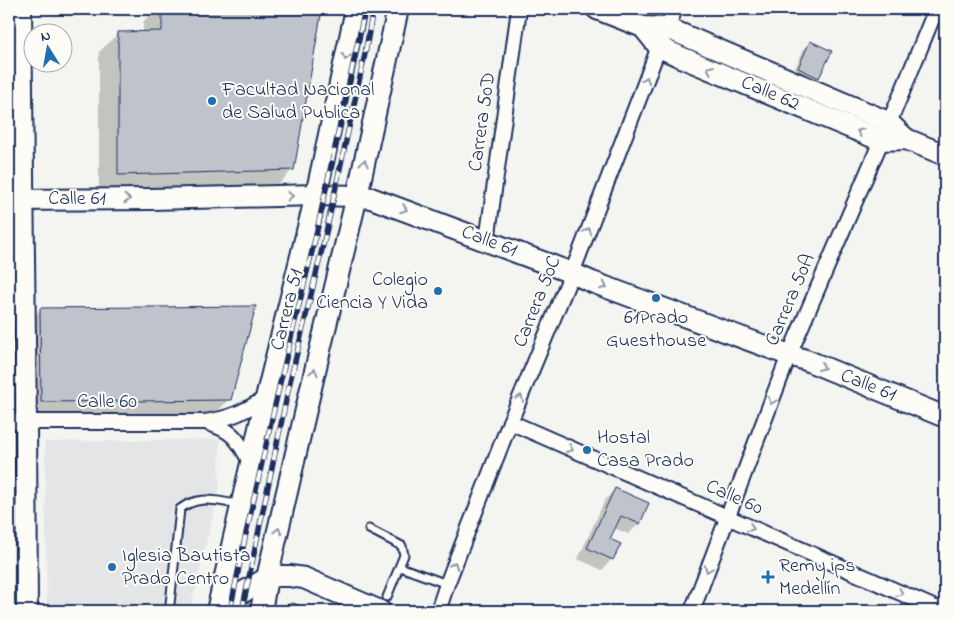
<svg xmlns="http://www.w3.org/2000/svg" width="954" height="620" font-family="'Indie Flower',sans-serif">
<rect width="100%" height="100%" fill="#f4f4f1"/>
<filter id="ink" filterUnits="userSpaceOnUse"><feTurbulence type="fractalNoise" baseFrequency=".02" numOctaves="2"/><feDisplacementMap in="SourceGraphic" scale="10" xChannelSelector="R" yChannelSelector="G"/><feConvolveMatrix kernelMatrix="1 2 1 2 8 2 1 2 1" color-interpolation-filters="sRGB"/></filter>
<g filter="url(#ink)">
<path fill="#e4e5e6" d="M220 439 219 489 190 611H47L45 442Z"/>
<g fill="#0003">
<path d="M156 9H321L293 169 274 189 99 193V52L119 33H143V22Z"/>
<path d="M811 42 818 77 811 84 792 75 804 49Z"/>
<path d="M40 310 229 399 216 413 28 416 27 324Z"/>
<path d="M615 489 648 504 639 524 628 534 614 528 608 539 612 559 602 570 578 559 605 500Z"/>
</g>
<g fill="#bfc3cc" stroke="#1b2f5e">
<path d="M162 9H322L294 170 118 175V32L162 31Z"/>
<path d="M810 41 832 51 819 78 798 68Z"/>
<path d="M256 306 231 400 41 402 40 308Z"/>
<path d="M615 488 649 503 640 524 621 516 610 539 621 544 613 560 587 548Z"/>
<path d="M293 603 315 611H282L283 606Z"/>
</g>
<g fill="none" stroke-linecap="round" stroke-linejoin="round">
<defs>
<g id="lane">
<path d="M369 529 402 546 404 555 387 597"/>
<path d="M400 567 447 584"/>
<path d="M170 604 180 509C200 494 217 502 239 504"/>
</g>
<g id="street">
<path d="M487 241 519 9"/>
<path d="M9 422H205C232 418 243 412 266 398"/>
<path d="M510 422 942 611"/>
<path d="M208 423C235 431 238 441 251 463"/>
<path d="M438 611 447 584 510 422 572 273 655 57 675 9"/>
<path d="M692 611 789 355 903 90 936 9"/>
</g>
<g id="secondary">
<path d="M21 9 26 422 27 611"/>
<path d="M597 9 643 27 667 28 888 122 906 139 945 155"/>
<path d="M643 27 659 47 683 58 880 140 906 139"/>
<path d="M9 200 151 199 316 195 357 196 371 198 572 273 592 282 789 355 806 360 945 417"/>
<path d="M218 607 267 578 278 576H290L304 578 380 611"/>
<path d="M217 611 266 398 316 195 356 9"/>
<path d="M261 611 267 578 314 375 357 196 398 9"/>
<path d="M944 611 945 608"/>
</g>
</defs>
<use href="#lane" stroke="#1b2f5e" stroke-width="11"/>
<use href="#street" stroke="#1b2f5e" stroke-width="18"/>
<use href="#secondary" stroke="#1b2f5e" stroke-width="24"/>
<use href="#lane" stroke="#fdfcf7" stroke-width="7"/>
<use href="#street" stroke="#fdfcf7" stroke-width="14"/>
<use href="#secondary" stroke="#fdfcf7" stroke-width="20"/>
<defs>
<g id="rail">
<path d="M230 611 245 538 280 383 316 235 365 9"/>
<path d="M242 611 289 386 325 237 365 54 373 9"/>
</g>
</defs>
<use href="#rail" stroke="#1b2f5e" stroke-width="5.5"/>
<use href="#rail" stroke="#fdfcf7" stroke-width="4" stroke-dasharray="11" stroke-linecap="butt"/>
</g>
<defs><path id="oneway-chevron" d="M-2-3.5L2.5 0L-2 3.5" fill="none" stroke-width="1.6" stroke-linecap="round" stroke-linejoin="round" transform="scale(1.25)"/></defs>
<g stroke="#8c96aa">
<use href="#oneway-chevron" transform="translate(346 57) rotate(102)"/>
<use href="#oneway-chevron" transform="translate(710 69) rotate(-157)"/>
<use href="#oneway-chevron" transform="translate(646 80) rotate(-69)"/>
<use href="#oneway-chevron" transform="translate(860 132) rotate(-157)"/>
<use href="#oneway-chevron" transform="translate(364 163) rotate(-78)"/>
<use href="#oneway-chevron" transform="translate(290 196) rotate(-1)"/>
<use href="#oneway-chevron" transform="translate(127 199)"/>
<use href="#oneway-chevron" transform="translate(404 209) rotate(21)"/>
<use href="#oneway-chevron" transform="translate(588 231) rotate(-69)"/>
<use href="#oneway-chevron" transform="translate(604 286) rotate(20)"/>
<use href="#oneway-chevron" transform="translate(822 367) rotate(22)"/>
<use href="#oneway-chevron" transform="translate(314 372) rotate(-77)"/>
<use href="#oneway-chevron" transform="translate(520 398) rotate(-67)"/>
<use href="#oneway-chevron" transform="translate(772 401) rotate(111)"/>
<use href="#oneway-chevron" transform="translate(570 449) rotate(24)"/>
<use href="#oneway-chevron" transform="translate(751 528) rotate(24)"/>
<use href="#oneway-chevron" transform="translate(278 531) rotate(-77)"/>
<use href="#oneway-chevron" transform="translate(454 565) rotate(-69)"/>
<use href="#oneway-chevron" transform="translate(708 569) rotate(111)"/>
<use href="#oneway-chevron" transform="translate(900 593) rotate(24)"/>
</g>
</g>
<g fill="#1f6fb2" stroke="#fdfcf7" stroke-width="2">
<circle cx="212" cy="101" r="5"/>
<circle cx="438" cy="291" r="5"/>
<circle cx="656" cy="298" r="5"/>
<circle cx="587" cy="450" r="5"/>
<circle cx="112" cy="567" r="5"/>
<path d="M765.5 569.5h5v5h5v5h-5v5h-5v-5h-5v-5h5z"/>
</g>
<g text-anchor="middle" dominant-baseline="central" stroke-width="4" stroke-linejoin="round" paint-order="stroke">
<g font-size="20" fill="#1b2f5e" stroke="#fdfcf7" text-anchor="start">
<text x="222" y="90">Facultad Nacional<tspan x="222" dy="23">de Salud Publica</tspan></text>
<text x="428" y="280" text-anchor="end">Colegio<tspan x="428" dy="23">Ciencia Y Vida</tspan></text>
<text x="656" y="318" text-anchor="middle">61Prado<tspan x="656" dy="23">Guesthouse</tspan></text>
<text x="597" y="438">Hostal<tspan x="597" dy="23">Casa Prado</tspan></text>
<text x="122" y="556">Iglesia Bautista<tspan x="122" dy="23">Prado Centro</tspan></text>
<text x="779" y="566">Remy ips<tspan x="779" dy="23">Medellín</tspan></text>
</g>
<g font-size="20" fill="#1b2f5e" stroke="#fdfcf7">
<text transform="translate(770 94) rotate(23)">Calle 62</text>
<text transform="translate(483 122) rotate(-82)">Carrera 50D</text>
<text x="77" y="199">Calle 61</text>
<text transform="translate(489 242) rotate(21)">Calle 61</text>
<text transform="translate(791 300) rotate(-67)">Carrera 50A</text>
<text transform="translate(538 302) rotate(-68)">Carrera 50C</text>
<text transform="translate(288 310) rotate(-76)">Carrera 51</text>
<text transform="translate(868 386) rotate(22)">Calle 61</text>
<text x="107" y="402">Calle 60</text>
<text transform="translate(734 498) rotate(24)">Calle 60</text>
</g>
</g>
<rect width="954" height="620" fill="none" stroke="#fdfcf7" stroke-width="30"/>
<rect x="15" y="15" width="924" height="590" fill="none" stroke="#1b2f5e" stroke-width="2" filter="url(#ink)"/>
<g transform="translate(48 48) rotate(349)"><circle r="24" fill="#fdfcf7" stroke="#a3aaba"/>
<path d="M0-4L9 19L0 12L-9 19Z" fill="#1f6fb2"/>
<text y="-8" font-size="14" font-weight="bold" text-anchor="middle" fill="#1b2f5e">N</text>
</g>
</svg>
